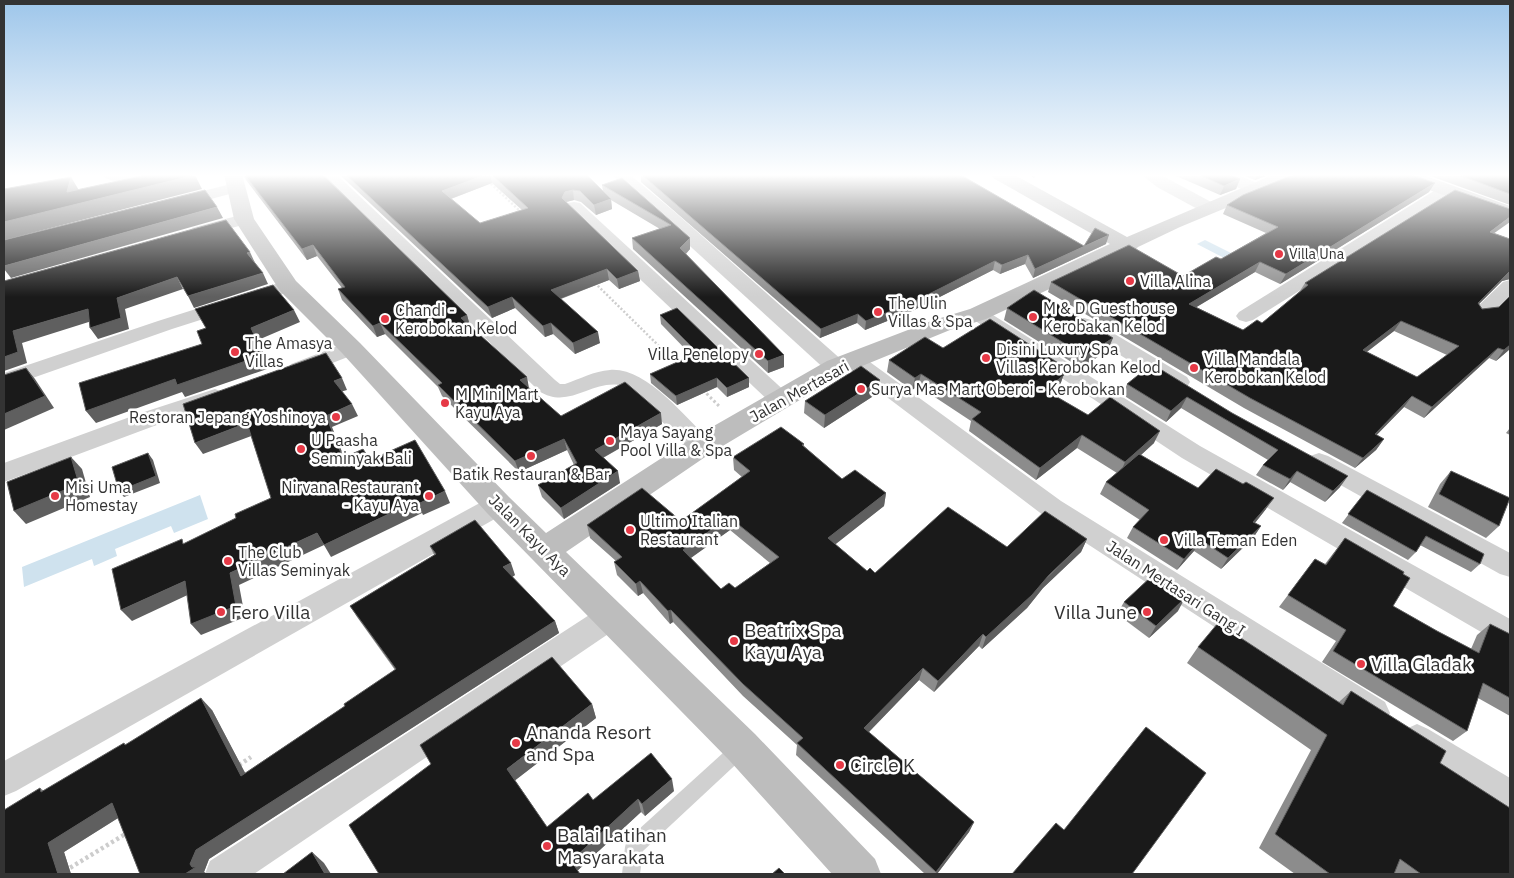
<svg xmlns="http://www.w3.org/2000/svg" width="1514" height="878" font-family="'IBM Plex Sans',sans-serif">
<rect width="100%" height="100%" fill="#fff"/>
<g fill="#cfe2ee">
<path d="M1205 240 1239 257 1230 261 1197 244Z"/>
<path d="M200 495 208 519 174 533 171 526 115 549 117 556 94 566 92 559 24 587 22 567Z"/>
</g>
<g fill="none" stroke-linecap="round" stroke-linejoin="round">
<g stroke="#cdcdcd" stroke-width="2.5" stroke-dasharray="2 2" stroke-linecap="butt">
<path d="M488 181 522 213"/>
<path d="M595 283 662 349"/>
</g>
<g stroke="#cdcdcd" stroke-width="3" stroke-dasharray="2.5 2.5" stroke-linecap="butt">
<path d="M661 348 678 364"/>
<path d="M703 390 720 407"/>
</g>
<g stroke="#cdcdcd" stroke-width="4.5" stroke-dasharray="3 3" stroke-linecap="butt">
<path d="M239 765 251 757"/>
<path d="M60 874 127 833"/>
</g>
<path fill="#d0d0d0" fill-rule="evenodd" d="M740 741 746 743 749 749 746 755 643 851 640 874H622L625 847 627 840 734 743Z"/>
<g fill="#d0d0d0" fill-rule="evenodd">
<path d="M102 174H167C158 187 112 188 102 174Z"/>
<path d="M324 174H336L555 380 560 384H565C580 379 594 371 610 370 646 367 685 417 709 440L713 446 709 452 701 455 693 452 645 405 619 385C590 381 568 410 539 391L324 180 322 177Z"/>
<path d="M611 174H629L676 213 844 362 847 367 844 372 836 374 828 372Z"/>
<path d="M1141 174H1159L1215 204 1218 208 1215 212 1209 213 1203 212 1157 187Z"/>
<path d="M1215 174H1236L1261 185 1263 189 1261 193H1249L1217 177Z"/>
<path d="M235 183 241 185 243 188 241 191 177 208 171 207 169 203 171 199Z"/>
<path d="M1448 185 1454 186 1456 190 1454 194 1253 320 1246 322 1239 320 1236 316 1239 312 1442 186Z"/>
<path d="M574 202 580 203 789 395 792 400 789 405 781 408 773 405 568 211 565 207 568 203Z"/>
<path d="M244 214 250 215 253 219 250 223 198 237 192 236 189 232 192 228Z"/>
<path d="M288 280 295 282 298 286 295 290 172 329 4 388V373L158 321Z"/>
<path d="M1510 280V297C1500 307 1491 321 1475 317L1472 313 1475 309 1503 282Z"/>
<path d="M978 308 985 310 1200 446 1510 619V647L1500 643 1182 458 971 318 968 314 971 310Z"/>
<path d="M1084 318 1091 320 1187 377 1190 382 1187 387 1179 389 1171 387 1077 328 1074 324 1077 320Z"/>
<path d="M351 341 358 343 362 348 358 353 299 376 291 374 288 369 291 364Z"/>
<path d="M855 355 863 357 1061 501 1385 702 1390 713 1385 724 1374 728 1363 724 1043 515 847 367 844 362 847 357Z"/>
<path d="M215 389 223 392 226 397 223 402 154 426 4 482V463L138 414Z"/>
<path d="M1319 453 1328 456 1510 553V577L1500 574 1310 468 1307 462 1310 456Z"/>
<path d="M498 495 507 498 511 505 507 512 16 791 4 796V761L489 498Z"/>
<path d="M610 605 620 608 624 617 620 626 254 874H205L210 861 600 608Z"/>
<path d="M1417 724 1428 729 1510 778V814L1498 809 1406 751 1401 740 1406 729Z"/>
</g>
<g fill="#bdbdbd" fill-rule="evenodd">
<path d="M224 174H242L254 219 296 281 360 343 509 497 546 533 691 439 827 361 934 320 970 309 1110 244 993 178 991 174H1013L1127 237 1275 174H1300L1298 178 1180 227 1138 247 1135 250 1128 252 986 319 950 330 845 373 711 453 566 552 755 734 875 859 881 874H832L729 760 487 513 342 353 280 291 234 219Z"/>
<path d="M1394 174H1420L1510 206V219L1396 178Z"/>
</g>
</g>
<g fill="#8c8c8c" fill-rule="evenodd">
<path d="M243 174H323L467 315 470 326 529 388 561 416 662 424 603 458 620 483 564 519 542 497 538 485 574 465 567 450 519 472 442 396 438 387 385 334 377 337 342 300 338 289 342 288 317 256 307 260 246 180Z"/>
<path d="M339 174H586L603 191 602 185 622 178 690 238V249L686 254 784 367 768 373 633 249 632 238 660 229 611 200 612 209 596 215 581 202 574 200 566 202 638 271 640 281 619 289 609 280 561 299 600 343 575 354 553 334 545 337 515 308 492 318ZM492 183 522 210 480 223 451 199Z"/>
<path d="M641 174 1084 246 1106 244 1033 278 1025 264 1000 274 993 270 912 311 865 330 857 323 820 338 641 182Z"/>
<path d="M1028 174H1037L1034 178Z"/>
<path d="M1166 174H1229L1240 179 1236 189 1220 195 1174 175 1170 176Z"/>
<path d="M1240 174H1271L1255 180Z"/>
<path d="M1425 174H1510V205Z"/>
<path d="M1429 192 1280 284 1255 272 1196 307 1243 330 1262 323 1300 291 1305 283 1494 233 1510 239V279L1502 281 1479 304 1510 349 1496 361 1489 358 1424 418 1404 407 1376 435 1384 439 1376 450 1355 468 1244 408 1048 292 1051 282 1183 276 1221 259 1266 233 1223 214 1227 205ZM1394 331 1447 355 1417 377 1367 352Z"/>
<path d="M1007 308 1108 350 1081 368 1004 320Z"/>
<path d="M660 315 749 378V387L727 397 717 387 677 405 651 383 650 374 692 356 661 324Z"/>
<path d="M943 348 1066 368 1059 388 1052 394 1088 415 1154 443 1141 455 1198 488 1266 509 1255 523 1261 526 1253 538 1221 569 1194 551 1177 570 1127 538 1133 527 1140 520 1100 494 1106 482 1117 473 1077 448 1036 480 969 431 971 421 918 386 912 390 887 372 889 360Z"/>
<path d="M1152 364 1340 487 1325 502 1290 482 1283 490 1256 475 1263 465 1268 460 1181 408 1166 422 1123 395 1127 384Z"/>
<path d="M878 393 824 428 804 413 805 401Z"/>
<path d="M1510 428V435L1506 433Z"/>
<path d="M804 444V446L842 479 886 493 884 506 835 544 867 571 875 573 1007 547 1087 539 1081 552 1043 588 1027 608 982 649 979 646 934 692 919 680 869 732 974 822 969 832 937 874H925L796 755 797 745 743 696 673 622 670 624 643 593 638 596 617 575 614 562 616 561 590 538 587 525 681 521 742 477 734 470 733 457ZM730 530 770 563 735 588 721 589 690 558Z"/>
<path d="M1451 471 1499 526 1486 538 1428 507 1440 484Z"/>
<path d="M1367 490 1480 564 1471 572 1420 545 1416 552 1408 560 1342 523Z"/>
<path d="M1345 538 1403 574 1393 606 1437 631 1471 649 1477 635 1490 624 1510 634V716L1478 698 1467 731 1453 741 1322 662 1336 641 1279 607 1315 559 1325 564Z"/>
<path d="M430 546 515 575 512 577 555 621 559 633 209 859 204 872 207 874H140L118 818 64 852 71 874H4L40 788 44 791 126 745 212 710 245 773 345 706 395 670 357 617 350 606 434 555Z"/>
<path d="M1124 602 1178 611 1149 638 1117 614Z"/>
<path d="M1198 647 1339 702 1351 691 1440 763 1510 874H1295L1259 848 1311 750 1187 663Z"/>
<path d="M592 704 596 718 515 780 547 827 593 800 674 791 645 816 641 812 578 870 379 874Z"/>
</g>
<g fill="#5f5f5f">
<path d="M488 174H490L492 183 445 201 442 191Z"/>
<path d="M1258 174H1271L1255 180Z"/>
<path d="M195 175 202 189 4 240V222L67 192 71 177 80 192Z"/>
<path d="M1240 179 1236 189 1220 195 1224 186Z"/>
<path d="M1435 183 1429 192 1280 284 1286 274Z"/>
<path d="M573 190 574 200 566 202 564 208 562 198 565 192Z"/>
<path d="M611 199 612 209 596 215 594 205Z"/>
<path d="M217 207 223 218 11 278 4 269V266Z"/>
<path d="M1510 217V222L1483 241 1490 232Z"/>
<path d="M1109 235 1106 244 1033 278 1035 269Z"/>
<path d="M690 238V249L681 259 680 248Z"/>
<path d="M313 245 317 256 307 260 302 249Z"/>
<path d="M250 252 255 263 247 253Z"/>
<path d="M1028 255 1025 264 1000 274 1002 265Z"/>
<path d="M995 261 993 270 912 311 865 330 866 321Z"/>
<path d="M1260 262 1255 272 1185 314 1189 304Z"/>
<path d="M607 269 609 280 554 301 551 290Z"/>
<path d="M638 271 640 281 619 289 617 279Z"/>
<path d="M1509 271H1510V279L1502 281 1470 313 1478 303Z"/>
<path d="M263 273 268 284 194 308 188 296Z"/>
<path d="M177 277 183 289 125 309 129 329 98 339 90 328 117 298Z"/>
<path d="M512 297 515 308 492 318 488 307Z"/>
<path d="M88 309 95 320 22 343 27 363 4 371V357L13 331Z"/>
<path d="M294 310 300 322 258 340 270 368 185 397 182 392 96 423 86 411 251 328Z"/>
<path d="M858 314 857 323 820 338 821 329Z"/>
<path d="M467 315 470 326 461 318Z"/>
<path d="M1401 321 1394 331 1356 360 1363 350Z"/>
<path d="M380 323 385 334 377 337 373 326Z"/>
<path d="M551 323 553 334 545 337 543 326Z"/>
<path d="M598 332 600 343 575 354 573 343Z"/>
<path d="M1113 338 1108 350 1081 368 1085 356Z"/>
<path d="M1510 345V349L1496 361 1504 350Z"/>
<path d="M1498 348 1489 358 1424 418 1432 407Z"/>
<path d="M784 355V367L768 373V361Z"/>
<path d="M26 368 35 379 54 408 4 430V414Z"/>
<path d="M1066 368 1059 388 1041 403 1045 390 1059 373Z"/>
<path d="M921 374 918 386 912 390 915 378Z"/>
<path d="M527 377 529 388 520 380Z"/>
<path d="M342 378 347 390 340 392 334 381Z"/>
<path d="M717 378V387L677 405 676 396Z"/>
<path d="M749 378V387L727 397V388Z"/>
<path d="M880 380 878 393 824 428 825 415Z"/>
<path d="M1412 396 1404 407 1367 445 1375 434Z"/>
<path d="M1187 397 1181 408 1166 422 1171 411Z"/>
<path d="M352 404 358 416 332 427 349 469 343 458 326 416Z"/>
<path d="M661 413 662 424 597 461 595 450Z"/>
<path d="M247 423 254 435 203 454 195 443Z"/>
<path d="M1160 431 1154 443 1120 474 1125 462Z"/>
<path d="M1082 435 1077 448 1036 480 1040 468Z"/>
<path d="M564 439 567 450 519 472 515 461Z"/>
<path d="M1384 439 1376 450 1355 468 1363 458Z"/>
<path d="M148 453 153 460 160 483 124 497 119 491Z"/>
<path d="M71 457 82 469 90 497 26 524 14 511Z"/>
<path d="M618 471 620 483 564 519 561 508Z"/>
<path d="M1297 471 1290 482 1283 490 1290 479Z"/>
<path d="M1348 476 1340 487 1325 502 1333 491Z"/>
<path d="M445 491 450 503 423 515 418 504Z"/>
<path d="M886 493 884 506 827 551 828 538Z"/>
<path d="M1274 498 1266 509 1246 534 1253 522Z"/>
<path d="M416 501 422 513 331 557 324 545Z"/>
<path d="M729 517 730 530 684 563 683 550Z"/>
<path d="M1261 526 1253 538 1221 569 1228 558Z"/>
<path d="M317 533 324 545 239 585 245 617 201 635 191 624 230 573Z"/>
<path d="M1087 539 1081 552 1043 588 1027 608 982 649 986 637Z"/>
<path d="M1201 540 1194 551 1177 570 1184 559Z"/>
<path d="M511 563 515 575 508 580 503 567Z"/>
<path d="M185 581 194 592 132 621 121 610Z"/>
<path d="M640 581 643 593 638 596 636 584Z"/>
<path d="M1185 598 1178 611 1149 638 1156 626Z"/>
<path d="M671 610 673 622 670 624 668 611Z"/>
<path d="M555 621 559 633 209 859 204 872 207 874H185L192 867 190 864 196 850Z"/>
<path d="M983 634 979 646 934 692 938 681Z"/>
<path d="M923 668 919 680 862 739 864 728Z"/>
<path d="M201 698 212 710 252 786 241 776Z"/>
<path d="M592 704 596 718 513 782 507 769Z"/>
<path d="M672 779 674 791 645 816 642 804Z"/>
<path d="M638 799 641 812 576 872 571 861Z"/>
<path d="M112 803 126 813 64 852 71 874H58L48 843Z"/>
<path d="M974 822 969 832 937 874H935Z"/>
<path d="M312 852 324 863 331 874H325Z"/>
</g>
<g fill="#1a1a1a" stroke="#5f5f5f" fill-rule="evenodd">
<path d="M141 174H194L195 175 4 222V189L71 177 67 192 141 176Z"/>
<path d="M244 174H322L467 315 461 318 527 377 520 380 561 416 625 382 661 413 595 450 618 471 561 508 538 485 577 463 564 439 515 461 438 385 442 383 380 323 373 326 338 289 345 287 313 245 302 249Z"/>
<path d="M345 174H488L442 191 480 223 528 208 491 174H586L611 199 594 205 580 191 573 190 565 192 562 198 638 271 617 279 607 269 551 290 598 332 573 343 551 323 543 326 512 297 488 307Z"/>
<path d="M641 174H959L1084 246 1095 228 1109 235 1035 269 1028 255 1002 265 995 261 913 302 866 321 858 314 821 329Z"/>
<path d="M1197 174H1229L1240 179 1224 186Z"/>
<path d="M1295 174H1410L1435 183 1286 274 1260 262 1189 304 1243 330 1257 320 1262 323 1308 285 1305 283 1455 190 1510 209V217L1490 232 1510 239V271L1478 303 1482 309 1499 307 1510 296V345L1504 350 1498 348 1432 407 1412 396 1375 434 1384 439 1363 458 1250 398 1051 282 1129 245 1183 276 1216 257 1221 259 1278 227 1227 205 1243 195ZM1401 321 1459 346 1417 377 1363 350Z"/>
<path d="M1456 174H1510V194Z"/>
<path d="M622 178 690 238 680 248 784 355 768 361 632 238 671 225 602 185Z"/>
<path d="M205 190 217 207 4 266V240Z"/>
<path d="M226 220 250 252 247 253 263 273 188 296 177 277 117 298 121 318 90 328 88 309 13 331 18 352 4 357V281Z"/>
<path d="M273 285 294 310 251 328 263 355 177 385 175 379 86 411 79 383 202 344 197 331 206 328 195 309Z"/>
<path d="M1034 290 1113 338 1085 356 1007 308Z"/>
<path d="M677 308 749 378 727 388 717 378 676 396 650 374 698 353 660 315Z"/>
<path d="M990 319 1066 368 1059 373 1064 375 1045 390 1088 415 1110 397 1160 431 1125 462 1082 435 1040 468 972 419 981 412 921 374 915 378 889 360 925 337 943 348Z"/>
<path d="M326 353 342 378 334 381 352 404 326 416 343 458 363 449 370 460 415 440 445 491 418 504 416 501 324 545 317 533 230 573 236 606 191 624 185 581 121 610 112 569 182 539 183 544 236 518 235 514 271 498 247 423 195 443 183 404Z"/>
<path d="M1152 364 1232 413 1348 476 1333 491 1297 471 1290 479 1263 465 1278 450 1187 397 1171 411 1127 384Z"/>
<path d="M861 366 880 380 825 415 805 401Z"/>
<path d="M26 368 45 396 4 414V375Z"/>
<path d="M781 427 804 444 802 445 842 479 855 470 886 493 828 538 867 571 870 568 875 573 948 507 1007 547 1045 511 1087 539 1049 575 1032 595 986 637 983 634 938 681 923 668 864 728 974 822 936 872 797 743 803 738 743 684 671 610 668 611 640 581 636 584 614 562 622 557 587 525 642 488 681 521 750 471 733 457ZM729 517 779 557 735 588 729 583 721 589 683 550Z"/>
<path d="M148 453 156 476 119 491 112 467Z"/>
<path d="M1139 454 1198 488 1216 469 1243 484 1246 482 1274 498 1253 522 1261 526 1228 558 1201 540 1184 559 1133 527 1149 510 1106 482Z"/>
<path d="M71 457 79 484 14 511 7 482Z"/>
<path d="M1451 471 1510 498 1499 526 1439 494Z"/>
<path d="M1367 490 1484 554 1480 564 1426 536 1416 552 1348 514Z"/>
<path d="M475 520 511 563 503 567 555 621 196 850 190 864 192 867H196L185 874H140L112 803 48 843 58 874H4V810L40 788 41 792 124 743 125 745 201 698 241 776 345 706 344 704 396 669 350 606 436 554 430 546Z"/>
<path d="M1345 538 1404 572 1403 574 1410 578 1393 606 1437 631 1479 653 1490 624 1510 634V698L1483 683 1467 731 1333 651 1346 630 1288 595 1315 559 1326 565Z"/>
<path d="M1153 575 1185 598 1156 626 1124 602Z"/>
<path d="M1218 623 1343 705 1351 691 1446 751 1440 763 1510 808V874H1421L1400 859 1394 874H1330L1275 834 1327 735 1198 647Z"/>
<path d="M552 657 592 704 507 769 547 827 588 793 593 800 651 753 672 779 642 804 638 799 571 861 580 874H379L349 825 431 764 420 745Z"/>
<path d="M1146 727 1206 773 1132 874H1012L1056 823 1064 830Z"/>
<path d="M312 852 325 874H283Z"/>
<path d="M779 868 785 874H772Z"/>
</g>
<linearGradient id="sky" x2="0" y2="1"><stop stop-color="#9ec6ea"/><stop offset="0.59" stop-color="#fff"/><stop offset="1" stop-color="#fff" stop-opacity="0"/></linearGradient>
<rect width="1514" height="297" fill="url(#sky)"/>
<g fill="#e63946" stroke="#fff" stroke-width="2">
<circle cx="1279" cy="254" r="5"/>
<circle cx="1130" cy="281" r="5"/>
<circle cx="878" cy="312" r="5"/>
<circle cx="1033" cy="317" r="5"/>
<circle cx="385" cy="319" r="5"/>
<circle cx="235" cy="352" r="5"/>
<circle cx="759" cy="354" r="5"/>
<circle cx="986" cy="358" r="5"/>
<circle cx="1194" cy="368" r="5"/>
<circle cx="861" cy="389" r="5"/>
<circle cx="445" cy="403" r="5"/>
<circle cx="336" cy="417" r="5"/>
<circle cx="610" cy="441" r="5"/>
<circle cx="301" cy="449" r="5"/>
<circle cx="531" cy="456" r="5"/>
<circle cx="55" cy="496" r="5"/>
<circle cx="429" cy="496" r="5"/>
<circle cx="630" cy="530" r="5"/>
<circle cx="1164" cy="540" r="5"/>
<circle cx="228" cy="561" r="5"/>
<circle cx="221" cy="612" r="5"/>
<circle cx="1147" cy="612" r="5"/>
<circle cx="734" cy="641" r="5"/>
<circle cx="1361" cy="664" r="5"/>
<circle cx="516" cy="743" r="5"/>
<circle cx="840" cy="765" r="5"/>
<circle cx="547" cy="846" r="5"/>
</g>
<g text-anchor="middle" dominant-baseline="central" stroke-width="5" stroke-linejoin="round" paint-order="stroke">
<g font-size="14" fill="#333" stroke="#fff" text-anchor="start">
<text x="1289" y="254">Villa Una</text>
</g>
<g font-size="16" fill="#333" stroke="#fff" text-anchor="start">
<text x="1140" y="281">Villa Alina</text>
<text x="888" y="303">The Ulin<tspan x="888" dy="18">Villas &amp; Spa</tspan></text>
<text x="1043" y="308">M &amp; D Guesthouse<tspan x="1043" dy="18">Kerobakan Kelod</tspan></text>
<text x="395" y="310">Chandi -<tspan x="395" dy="18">Kerobokan Kelod</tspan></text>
<text x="245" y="343">The Amasya<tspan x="245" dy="18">Villas</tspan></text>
<text x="996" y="349">Disini Luxury Spa<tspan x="996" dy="18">Villas Kerobokan Kelod</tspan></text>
<text x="749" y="354" text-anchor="end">Villa Penelopy</text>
<text x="1204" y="359">Villa Mandala<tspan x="1204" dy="18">Kerobokan Kelod</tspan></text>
<text x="871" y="389">Surya Mas Mart Oberoi - Kerobokan</text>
<text x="455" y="394">M Mini Mart<tspan x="455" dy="18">Kayu Aya</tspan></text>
<text x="326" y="417" text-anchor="end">Restoran Jepang Yoshinoya</text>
<text x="620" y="432">Maya Sayang<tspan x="620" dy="18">Pool Villa &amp; Spa</tspan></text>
<text x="311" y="440">U Paasha<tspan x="311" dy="18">Seminyak Bali</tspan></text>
<text x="531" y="474" text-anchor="middle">Batik Restauran &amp; Bar</text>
<text x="65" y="487">Misi Uma<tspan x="65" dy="18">Homestay</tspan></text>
<text x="419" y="487" text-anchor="end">Nirvana Restaurant<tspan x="419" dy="18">- Kayu Aya</tspan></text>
<text x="640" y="521">Ultimo Italian<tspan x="640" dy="18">Restaurant</tspan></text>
<text x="1174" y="540">Villa Teman Eden</text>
<text x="238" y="552">The Club<tspan x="238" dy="18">Villas Seminyak</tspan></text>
</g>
<g font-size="16" fill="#333" stroke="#fff">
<text transform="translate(799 391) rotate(-29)">Jalan Mertasari</text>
<text transform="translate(530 535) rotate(45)">Jalan Kayu Aya</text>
<text transform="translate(1176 588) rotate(33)">Jalan Mertasari Gang I</text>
</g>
<g font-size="19" fill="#333" stroke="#fff" text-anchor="start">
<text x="231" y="612">Fero Villa</text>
<text x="1137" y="612" text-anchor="end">Villa June</text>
<text x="744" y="630">Beatrix Spa<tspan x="744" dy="22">Kayu Aya</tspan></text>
<text x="1371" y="664">Villa Gladak</text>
<text x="526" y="732">Ananda Resort<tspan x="526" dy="22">and Spa</tspan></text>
<text x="850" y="765">Circle K</text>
<text x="557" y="835">Balai Latihan<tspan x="557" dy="22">Masyarakata</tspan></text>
</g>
</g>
<rect width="1514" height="878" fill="none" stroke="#333333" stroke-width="10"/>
</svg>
